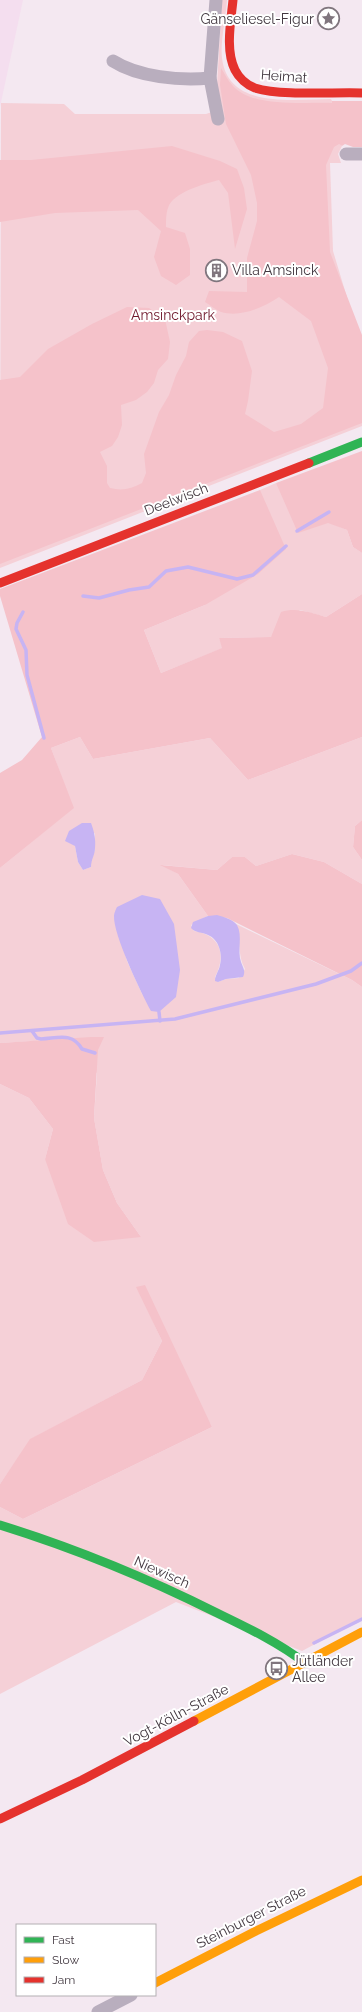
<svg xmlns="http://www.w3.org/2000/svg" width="362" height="2012" font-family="Raleway,sans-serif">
<rect width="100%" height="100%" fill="#f4e8f1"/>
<path fill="#f4deef" d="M0 0H23L0 107Z"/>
<g fill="#f5d0d7" fill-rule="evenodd">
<path d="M222 0H227C226 17 220 43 222 58 228 110 294 99 331 99L332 101 331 137 342 146 338 154 341 163H330L333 251 362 347V426L0 568 1 103 64 104 75 114H206L221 109 217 85Z"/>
<path d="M276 483 328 522 347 530 353 547 362 553V594L326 617 300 610 271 637 219 638 223 648 161 673 144 630 205 605 260 490Z"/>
<path d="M80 737 93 759 210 738 248 780 362 737V820L355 826 353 847 362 860V884L324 862 292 854 256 866 245 857H232L217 870 162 865 178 874 208 916 191 925 194 931C220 935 227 954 215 977L218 982 226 979 239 978 245 969C237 955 241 939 236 924L352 980 362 987V1619L302 1651 176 1602 0 1694V1507L23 1519 212 1427 137 1287 162 1341 142 1380 31 1439 0 1484V1084L29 1098 53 1129 45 1159 141 1237 117 1203 103 1170 94 1118 97 1073 51 1040 0 1043V868L73 808 51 748ZM95 833V850L91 859V867L83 870 78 862 75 846ZM114 915 143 996 127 961Z"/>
</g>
<g fill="#f5c2ca">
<path d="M221 68C225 74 228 81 233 86 253 108 304 102 332 103V101H362V147H353L345 144 342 146 339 144 334 147 326 165 330 252 362 335V423L0 564V380L20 377 48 349 92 324 127 307 149 308 165 319 170 342 168 359 158 370 154 383 147 392 136 400 121 405 122 425 118 437 112 446 100 452 107 466V483L110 488C122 491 131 489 142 483L146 473 144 454 159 412 169 395 176 375 186 356 189 342 199 331 207 330 223 332 242 341 252 371 248 401 245 414 274 432 301 424 323 408 328 368 311 321 279 297C264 307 241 318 221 312 216 310 210 305 205 302L209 291 247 292V258L257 221V203L251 175 226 124 220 85Z"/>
<path d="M172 146 220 161 237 169 244 188 247 209 235 249 228 193 219 180C204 184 173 192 168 208 166 213 166 221 166 227L185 233 190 249V275L176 285 161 276 154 257 161 231 138 210 55 213 0 222V160H31Z"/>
<path d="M362 451V553L353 547 347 530 328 523 298 533 276 483Z"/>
<path d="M260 490 286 549 258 574 205 605 144 630 161 673 222 648 219 638 271 637 281 612C297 607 311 613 326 617L362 594V737L248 780 210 738 93 759 80 737 51 748 74 808 0 868V773L22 760 42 737 0 596V589Z"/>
<path d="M362 820V860L353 847 355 826Z"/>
<path d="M292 854 324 862 362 884V987L352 980 227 918 208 916 178 874 160 865 217 870 232 857H245L256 866Z"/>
<path d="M91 1037H104L98 1050 94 1118 103 1170 117 1203 141 1237 94 1242 68 1224 45 1159 53 1129 29 1098 0 1084V1043Z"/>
<path d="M145 1285 212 1427 23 1519 0 1507V1484L30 1439 142 1380 162 1341 136 1287Z"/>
</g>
<g fill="#c7b4f3">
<path d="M82 823H91C94 831 96 839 95 848 95 855 91 859 91 867L83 870 78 862 75 846 65 841 69 831Z"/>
<path d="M142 895 160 899 174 924 180 970 176 997 159 1012 151 1011C141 993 113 934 114 916 114 913 116 909 117 907Z"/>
<path d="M217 915C223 917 233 919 237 925 243 936 237 950 241 962 243 968 246 971 243 977L226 979 218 982 215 981C215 975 219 971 220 965 223 955 219 939 208 935 202 932 195 933 191 928L193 922 208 916Z"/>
</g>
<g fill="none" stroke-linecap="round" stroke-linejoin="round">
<g stroke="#c7b4f3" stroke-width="3.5">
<path d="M297 531 329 512"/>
<path d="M83 596 99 598 129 590 149 587 166 571 188 567 237 579 253 575 286 546"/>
<path d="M23 612 17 623 16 629 26 650 27 675 44 738"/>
<path d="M159 1012 160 1021"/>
<path d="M32 1031 37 1038 41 1039C59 1038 72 1032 82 1049L95 1053"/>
<path d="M0 1033 175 1019 316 984 351 971 362 963"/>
<path d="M314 1643 362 1619"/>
</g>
<g stroke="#b9aebe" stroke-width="13">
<path d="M216 0 210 78 218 119"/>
<path d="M113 61C138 77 180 81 210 78"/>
<path d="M346 154H362"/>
<path d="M98 2012 131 1995"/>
</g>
<g stroke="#30b455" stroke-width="9">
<path d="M309 463 362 442"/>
<path d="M0 1525C74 1548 145 1577 215 1612 246 1627 278 1642 305 1663"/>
</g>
<g stroke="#ff9f0a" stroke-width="9">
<path d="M194 1721 362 1632"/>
<path d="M155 1983 256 1931 362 1880"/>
</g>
<g stroke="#e5322d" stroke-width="9">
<path d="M233 0C231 21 225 50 235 70 239 78 247 85 255 88 282 96 332 92 362 93"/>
<path d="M0 583 309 463"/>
<path d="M0 1819 82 1780 194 1721"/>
</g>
</g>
<defs>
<symbol id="sight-ring" viewBox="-11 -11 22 22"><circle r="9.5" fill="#fff" stroke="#80767e" stroke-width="1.5"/><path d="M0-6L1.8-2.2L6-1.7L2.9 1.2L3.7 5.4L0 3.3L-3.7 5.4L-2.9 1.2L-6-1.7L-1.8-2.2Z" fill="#80767e"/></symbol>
<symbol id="building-ring" viewBox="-11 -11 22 22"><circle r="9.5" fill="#fff" stroke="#80767e" stroke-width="1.5"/><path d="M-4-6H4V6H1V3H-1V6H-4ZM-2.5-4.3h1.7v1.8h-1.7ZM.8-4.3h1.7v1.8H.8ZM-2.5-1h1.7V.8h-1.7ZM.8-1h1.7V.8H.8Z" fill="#80767e"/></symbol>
<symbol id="bus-ring" viewBox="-11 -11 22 22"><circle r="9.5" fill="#fff" stroke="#80767e" stroke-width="1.5"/><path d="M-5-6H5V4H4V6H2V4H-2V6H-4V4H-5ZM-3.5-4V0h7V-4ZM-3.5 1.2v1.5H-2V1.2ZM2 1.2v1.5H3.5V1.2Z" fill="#80767e"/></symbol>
</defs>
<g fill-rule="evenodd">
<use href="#sight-ring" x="316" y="6" width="25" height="25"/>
<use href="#building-ring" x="204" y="258" width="25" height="25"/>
<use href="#bus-ring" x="264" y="1656" width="25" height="25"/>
</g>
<g text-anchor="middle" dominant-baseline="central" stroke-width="4" stroke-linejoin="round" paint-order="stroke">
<g font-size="14" fill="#423840" stroke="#fff" text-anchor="start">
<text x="314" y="19" text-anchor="end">Gänseliesel-Figur</text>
<text x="232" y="270">Villa Amsinck</text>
<text x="292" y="1661">Jütländer<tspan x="292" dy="16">Allee</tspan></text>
</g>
<g font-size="14" fill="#423840" stroke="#fff">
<text transform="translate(284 76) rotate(4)">Heimat</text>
<text transform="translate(176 499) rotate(-21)">Deelwisch</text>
<text transform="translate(162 1572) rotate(24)">Niewisch</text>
<text transform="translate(176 1715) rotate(-28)">Vogt-Kölln-Straße</text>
<text transform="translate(251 1917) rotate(-27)">Steinburger Straße</text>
</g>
<g font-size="14" fill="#6f172b" stroke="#fff">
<text x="173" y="315">Amsinckpark</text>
</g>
</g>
<rect x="16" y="1924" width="140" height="72" fill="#ffffff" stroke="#b3afb3"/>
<rect x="24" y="1937" width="20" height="6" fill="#30b455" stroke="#b3afb3"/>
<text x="52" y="1944" font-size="12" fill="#423840">Fast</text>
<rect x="24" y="1957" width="20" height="6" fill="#ff9f0a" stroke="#b3afb3"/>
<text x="52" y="1964" font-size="12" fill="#423840">Slow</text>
<rect x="24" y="1977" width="20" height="6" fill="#e5322d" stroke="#b3afb3"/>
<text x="52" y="1984" font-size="12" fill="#423840">Jam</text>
</svg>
